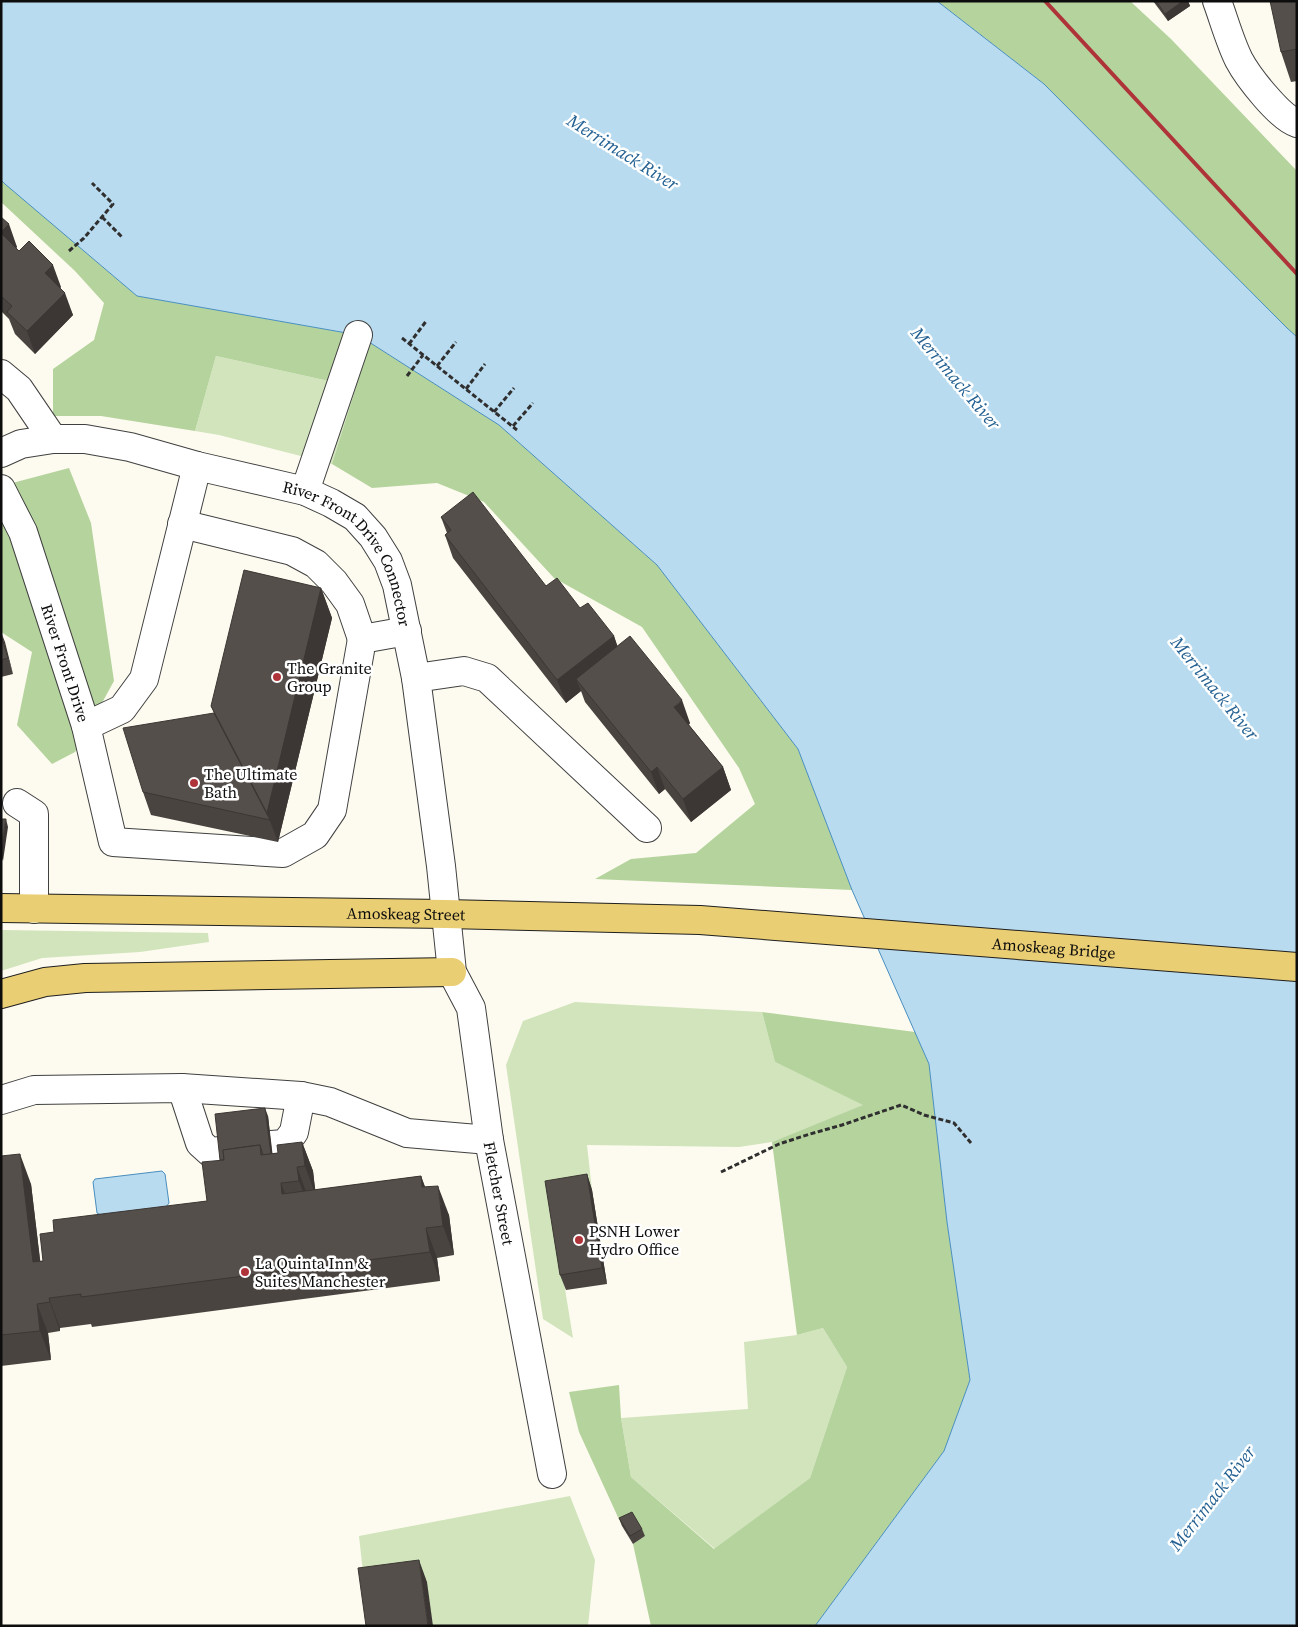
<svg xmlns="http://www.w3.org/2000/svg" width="1298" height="1627" font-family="'Source Serif 4',serif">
<rect width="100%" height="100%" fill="#fdfbef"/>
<g fill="#d1e4bc">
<path d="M216 356 356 387 332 464 219 435 195 431Z"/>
<path d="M1 930 208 933 209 942 140 952 42 958 1 971Z"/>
<path d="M575 1002 762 1012 775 1062 864 1105 772 1142 739 1147 587 1145 592 1190 550 1197 573 1338 543 1319 506 1065 523 1021Z"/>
<path d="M823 1328 847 1367 810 1478 715 1549 631 1477 621 1418 748 1409 744 1342 797 1335Z"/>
<path d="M570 1496 595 1560 588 1626H369L359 1536Z"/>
</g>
<g fill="#b5d39d">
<path d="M937 1H1130L1171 39 1297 171V337L1287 328 1044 84Z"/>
<path d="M1 180 137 296 358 335 499 425 657 565 798 749 852 890 595 879 631 859 696 853 755 804 739 768 642 627 554 578 484 502 437 483 372 488 332 464 356 387 216 356 195 431 101 416H53V369L94 340 104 303 75 271 1 202Z"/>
<path d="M69 468 91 523 114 681 75 752 52 764 17 725 32 652 1 632V486Z"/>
<path d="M762 1012 915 1032 929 1064 947 1222 970 1380 944 1451 815 1626H651L633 1544 645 1536 622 1526 579 1432 569 1392 619 1385 621 1418 631 1477 714 1549 810 1478 847 1367 823 1328 797 1335 772 1142 863 1105 775 1062Z"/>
</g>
<g fill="#b9dbef" stroke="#488ebf">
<path d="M1 1H937L1044 84 1287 328 1297 337V1626H815L944 1451 970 1380 947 1222 929 1064 852 890 798 749 657 565 499 425 358 335 137 296 5 184 1 180Z"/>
<path d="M162 1171 165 1174 169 1203 166 1207 101 1215 97 1213 93 1182 95 1179Z"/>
</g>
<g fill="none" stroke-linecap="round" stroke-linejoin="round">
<defs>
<g id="minor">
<path d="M1217 1C1224 20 1230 42 1239 60 1248 77 1280 118 1297 123"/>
<path d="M1 374 19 389 53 439"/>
<path id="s1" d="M1 453 21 444 53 439H85L130 447 197 466 305 491 331 503 355 517 373 537 388 561 397 585 416 678 441 866 452 972 471 1008 489 1140 552 1474"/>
<path id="s2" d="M1 489 23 532 86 726 113 842 283 853 315 835 332 810 362 639 407 631"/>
<path d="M305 491 358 335"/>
<path d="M182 524 292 551 316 564 334 582 350 604 362 639"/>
<path d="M416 678 464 671 487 678 647 828"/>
<path d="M86 726 122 709 144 679 197 466"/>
<path d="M17 803 34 814V909"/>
<path d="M182 1088 200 1143 210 1152 221 1151"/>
<path d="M1 1100 34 1090 182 1088 301 1096 330 1102 407 1133 489 1140"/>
<path d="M271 1145 285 1144 294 1132 301 1096"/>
</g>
<g id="major">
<path id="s3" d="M1 908 446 914 700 920 1297 967"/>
<path d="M1 994 45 982 85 978 452 972"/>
</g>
</defs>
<use href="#minor" stroke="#404040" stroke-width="30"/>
<use href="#major" stroke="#1e1e1e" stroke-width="30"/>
<g stroke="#2f2f2f" stroke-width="3" stroke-dasharray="5 2.5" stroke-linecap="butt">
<path d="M102 217 123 238"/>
<path d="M69 251 84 238 113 204 92 183"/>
<path d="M402 338 517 430"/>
<path d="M409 344 427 320"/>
<path d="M437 366 456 342"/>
<path d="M407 376 423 355"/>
<path d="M466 389 485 364"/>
<path d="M494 412 514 388"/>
<path d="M513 426 533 403"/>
<path d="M721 1172 779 1144 810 1134 842 1125 901 1105 924 1115 954 1123 971 1143"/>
</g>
<use href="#minor" stroke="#fff" stroke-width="28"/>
<use href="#major" stroke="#eace73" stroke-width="28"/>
<path stroke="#ae3439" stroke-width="4" d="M1045 1 1297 274"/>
</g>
<g fill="#494440">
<path d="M1153 1H1188L1190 6 1168 21Z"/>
<path d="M1297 1V81L1291 82 1281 52Z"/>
<path d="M1 217 17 247 16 248 61 287 60 288 73 315 35 354 15 334 9 319 1 311Z"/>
<path d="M441 517 580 608 614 636 617 646 690 723 689 725 723 767 731 790 691 822 665 789 659 794 585 702 581 691 566 703 453 558 445 535 447 533Z"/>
<path d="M321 588 332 618 278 842 151 815 143 792 214 713 211 706Z"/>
<path d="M1 632 13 674 1 677Z"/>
<path d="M268 1116 272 1154 278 1153 302 1142 313 1171 315 1190 421 1176 425 1187 449 1215 454 1255 437 1258 440 1281 92 1327 91 1324 60 1328V1331L48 1333 51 1360 1 1366V1156L31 1184 40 1261H43L54 1232 207 1201 220 1160Z"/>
<path d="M587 1174 592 1190 607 1284 566 1290 560 1275Z"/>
<path d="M619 1518 642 1529 645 1536 633 1544 622 1526Z"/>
</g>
<g fill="#3c3734">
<path d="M1183 1H1188L1190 6 1168 21 1165 14Z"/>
<path d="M9 224 17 247 9 256 1 234V232Z"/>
<path d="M53 265 61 287 53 296 45 273Z"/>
<path d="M65 293 73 315 35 354 27 331Z"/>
<path d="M321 588 332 618 278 842 267 813Z"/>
<path d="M1 632 5 642 13 674 8 658Z"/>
<path d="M614 636 622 659 576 679 581 691 566 703 557 680Z"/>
<path d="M682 700 690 723 683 729 674 707Z"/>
<path d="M657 767 665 789 659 794 651 772Z"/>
<path d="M723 767 731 790 691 822 683 799Z"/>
<path d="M6 819 8 827 3 861 1 856V848Z"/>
<path d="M265 1108 268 1116 274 1166 271 1158Z"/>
<path d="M302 1142 313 1171 316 1196 305 1166Z"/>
<path d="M20 1154 31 1184 44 1292 33 1262Z"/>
<path d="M297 1167 308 1197 310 1210 299 1181Z"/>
<path d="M587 1174 592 1190 607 1284 602 1268Z"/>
<path d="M421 1176 432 1206 422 1187Z"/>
<path d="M281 1183 292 1213 282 1194Z"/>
<path d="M438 1186 449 1215 454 1255 443 1226Z"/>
<path d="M426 1228 437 1258 440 1281 430 1252Z"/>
<path d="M49 1298 60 1328V1331L50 1302Z"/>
<path d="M37 1304 48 1333 51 1360 40 1331Z"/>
<path d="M419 1560 427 1582 433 1626H428Z"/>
</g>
<g fill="#554f4b" stroke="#3c3734">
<path d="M1156 1H1183L1165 14Z"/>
<path d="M1270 1H1297V49L1281 52Z"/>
<path d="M1 217 9 224 1 232Z"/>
<path d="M1 233 19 251 29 241 53 265 45 273 65 293 27 331 7 312 12 306 1 296Z"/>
<path d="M473 492 546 586 557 578 580 608 588 603 614 636 557 680 445 535 451 530 441 517Z"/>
<path d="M244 570 321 588 267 813 211 706Z"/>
<path d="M1 635 8 658 1 660Z"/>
<path d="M630 636 682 700 674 707 723 767 683 799 657 767 651 772 576 679Z"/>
<path d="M214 713 270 820 143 792 123 728Z"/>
<path d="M1 819H6L1 848Z"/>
<path d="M265 1108 271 1154 263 1155 260 1145 251 1146 223 1150 224 1160H220L215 1114Z"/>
<path d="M302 1142 305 1166 297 1167 299 1181 281 1183 282 1194 421 1176 422 1187 438 1186 443 1226 426 1228 430 1252 81 1297V1294L49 1298 50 1302 37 1304 40 1331 1 1335V1156L20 1154 33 1262 43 1261 40 1234 54 1232 53 1220 207 1201 202 1162 224 1160 223 1150 260 1145 261 1155 278 1153 277 1145Z"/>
<path d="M587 1174 602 1268 560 1275 545 1181Z"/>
<path d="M632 1512 642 1529 630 1536 619 1518Z"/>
<path d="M419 1560 428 1626H366L358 1568Z"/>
</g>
<g fill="#ae3439" stroke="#fff" stroke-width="2">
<circle cx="277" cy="677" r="5"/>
<circle cx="194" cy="783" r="5"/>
<circle cx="579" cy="1240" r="5"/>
<circle cx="245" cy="1272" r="5"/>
</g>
<g text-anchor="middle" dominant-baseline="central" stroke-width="5" stroke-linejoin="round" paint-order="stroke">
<g font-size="16" fill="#0d0d0d" stroke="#fff">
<text stroke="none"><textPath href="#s1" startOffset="391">River Front Drive Connector</textPath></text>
<text stroke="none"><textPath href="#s2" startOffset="186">River Front Drive</textPath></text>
<text stroke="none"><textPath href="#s3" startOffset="405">Amoskeag Street</textPath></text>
<text stroke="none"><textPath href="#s3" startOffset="1054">Amoskeag Bridge</textPath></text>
<text stroke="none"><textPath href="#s1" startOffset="1069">Fletcher Street</textPath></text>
</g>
<g font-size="16" fill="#0d0d0d" stroke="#fff" text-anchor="start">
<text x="287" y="668">The Granite<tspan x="287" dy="18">Group</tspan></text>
<text x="204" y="774">The Ultimate<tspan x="204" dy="18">Bath</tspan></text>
<text x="589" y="1231">PSNH Lower<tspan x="589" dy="18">Hydro Office</tspan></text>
<text x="255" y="1263">La Quinta Inn &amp;<tspan x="255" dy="18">Suites Manchester</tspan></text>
</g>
<g font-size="18" font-style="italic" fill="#246192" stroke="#fff">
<text transform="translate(623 152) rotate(32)">Merrimack River</text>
<text transform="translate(956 378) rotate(50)">Merrimack River</text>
<text transform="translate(1215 688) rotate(51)">Merrimack River</text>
<text transform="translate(1212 1498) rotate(-52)">Merrimack River</text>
</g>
</g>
<rect width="1298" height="1627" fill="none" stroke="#0d0d0d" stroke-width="5"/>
</svg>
